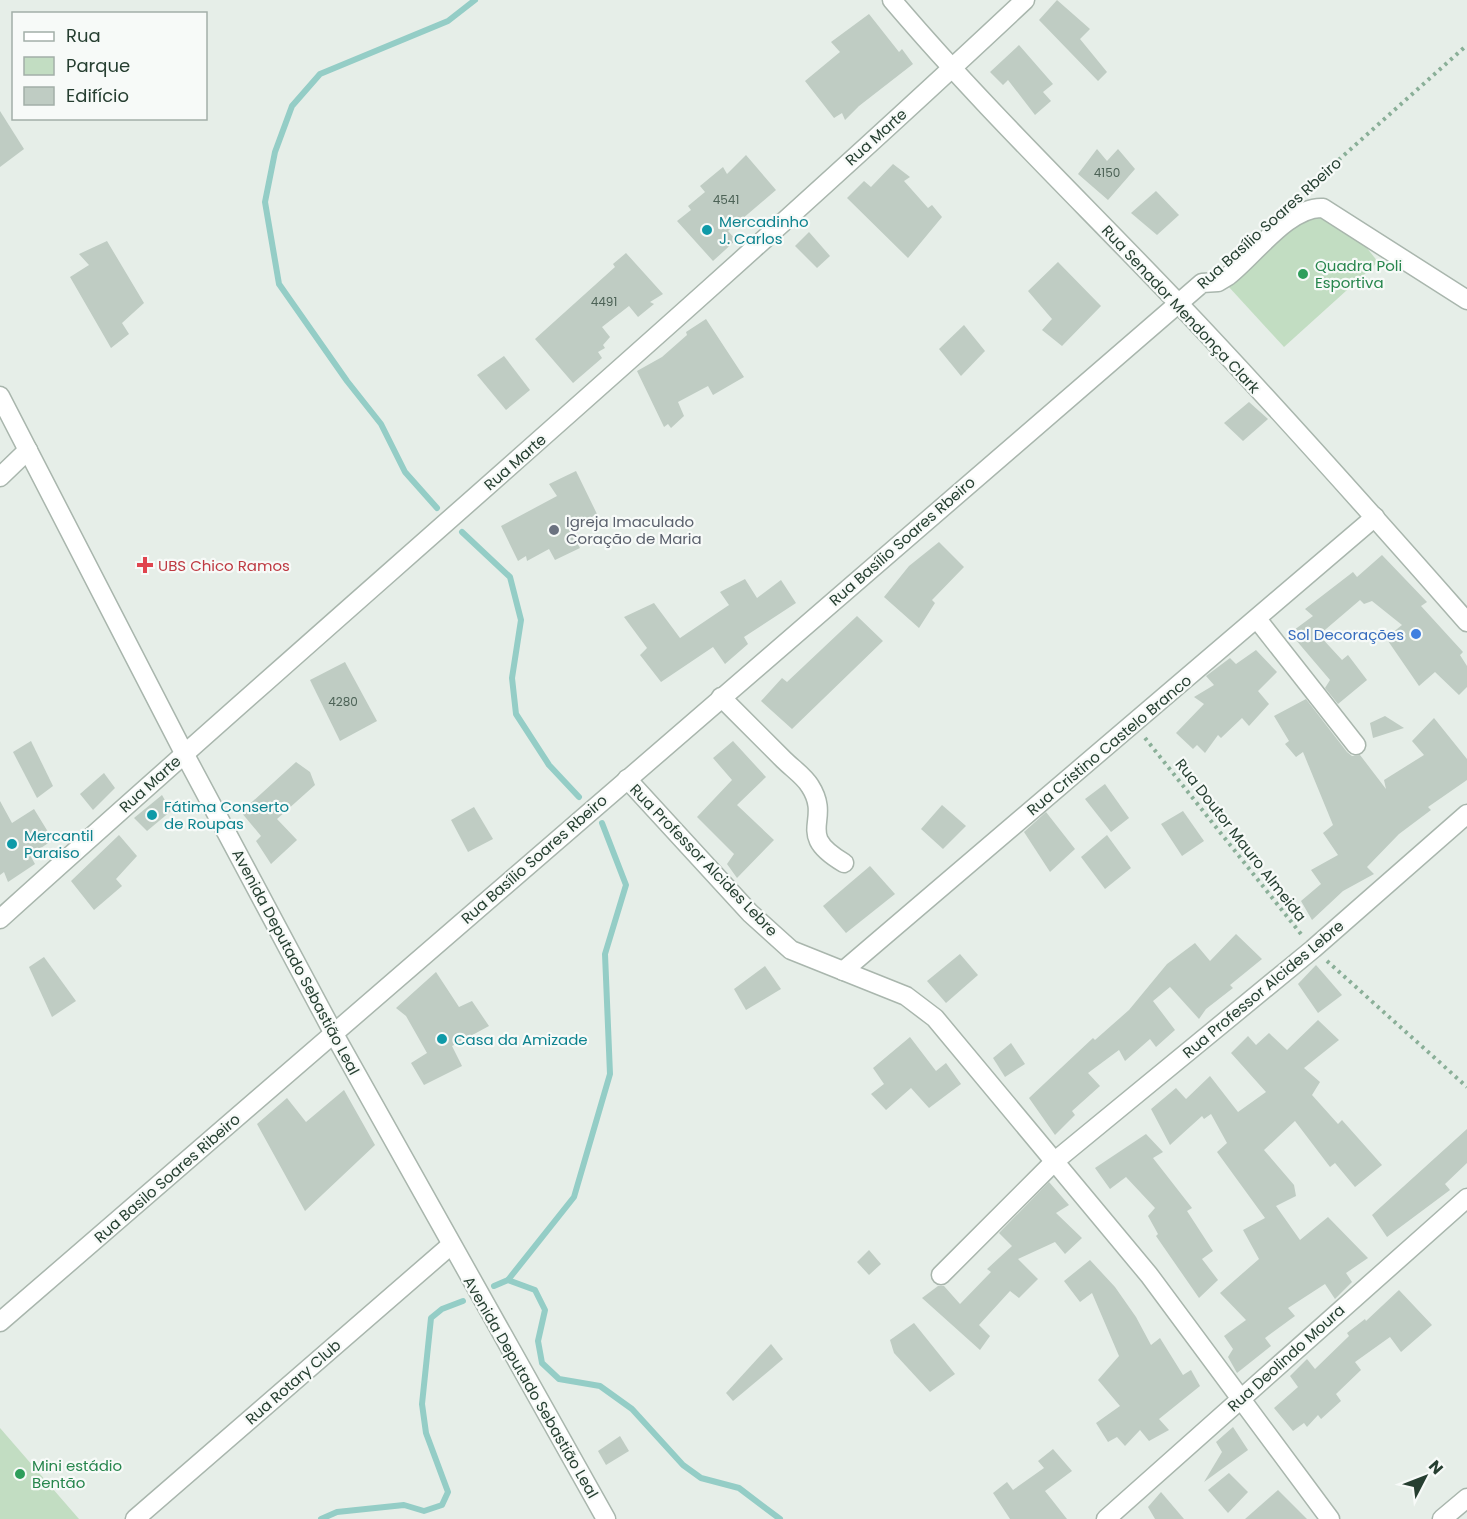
<svg xmlns="http://www.w3.org/2000/svg" width="1467" height="1519" font-family="Poppins,sans-serif">
<rect width="100%" height="100%" fill="#e6eee8"/>
<g fill="#c2ddc2">
<path d="M1323 201 1352 229 1378 262 1284 347 1228 286Z"/>
<path d="M0 1428 79 1519H0Z"/>
</g>
<g fill="none" stroke-linecap="round" stroke-linejoin="round">
<g stroke="#94cdc6" stroke-width="6">
<path d="M437 508 405 472 381 424 347 381 279 284 265 202 275 152 292 106 320 74 448 21 475 0"/>
<path d="M462 532 510 577 521 620 512 678 516 714 549 765 579 797"/>
<path d="M508 1280 535 1290 545 1310 538 1341 542 1363 559 1379 600 1386 632 1409 683 1465 701 1478 739 1488 780 1519"/>
<path d="M494 1286 508 1280 574 1197 610 1074 605 954 626 885 602 823"/>
<path d="M321 1519 337 1512 404 1505 424 1511 442 1505 448 1492 426 1433 422 1404 431 1318 442 1309 463 1301"/>
</g>
</g>
<g fill="#bfccc3">
<path d="M1057 0 1090 29 1080 39 1107 72 1098 81 1039 20Z"/>
<path d="M869 14 899 52 902 49 913 64 859 106 845 120 842 113 834 118 805 81 840 52 831 42Z"/>
<path d="M1019 45 1053 84 1043 92 1051 101 1035 115 1008 80 1003 85 990 72Z"/>
<path d="M0 111 24 149 0 167Z"/>
<path d="M1097 149 1107 161 1118 149 1135 169 1108 200 1078 174Z"/>
<path d="M746 155 776 190 728 231 736 240 713 261 677 221 691 210 688 206 705 192 700 186 723 167 727 174Z"/>
<path d="M893 164 910 177 904 181 928 208 932 205 942 217 908 258 847 198 864 181 871 187Z"/>
<path d="M1156 191 1179 215 1157 235 1131 213Z"/>
<path d="M809 232 830 256 817 268 795 246Z"/>
<path d="M107 241 144 303 122 323 129 334 111 348 70 277 89 265 79 254Z"/>
<path d="M626 253 663 294 650 302 654 304 638 317 629 306 602 327 610 337 603 345 605 348 598 352 602 358 573 383 535 339 615 267 613 264Z"/>
<path d="M1058 262 1101 306 1062 346 1042 330 1052 319 1028 291Z"/>
<path d="M706 319 744 377 713 395 708 386 678 402 684 416 671 428 668 424 664 427 637 371 662 357 687 335 686 332Z"/>
<path d="M964 325 985 351 961 376 939 349Z"/>
<path d="M504 356 530 390 506 410 477 375Z"/>
<path d="M1249 402 1268 419 1243 441 1224 423Z"/>
<path d="M576 471 597 514 590 518 574 537 580 548 555 560 549 549 527 561 526 556 518 561 501 526 557 496 549 484Z"/>
<path d="M939 542 964 567 932 600 935 603 919 628 884 597 909 566Z"/>
<path d="M1382 555 1427 602 1421 606 1463 652 1460 655 1467 666V687L1459 695 1435 672 1419 686 1386 638 1402 625 1372 601 1364 604 1360 600 1319 635 1342 660 1348 655 1367 680 1338 704 1325 688 1330 680 1290 633 1313 616 1305 609 1353 572 1357 577Z"/>
<path d="M745 579 757 598 781 580 796 603 744 637 748 644 725 664 713 647 661 682 640 655 647 648 624 617 654 603 680 638 729 605 720 592Z"/>
<path d="M857 616 883 641 792 729 761 701 782 678 787 682Z"/>
<path d="M1256 650 1277 672 1258 691 1269 704 1249 726 1242 718 1221 738 1218 735 1205 753 1197 745 1193 749 1176 733 1204 704 1194 697 1214 685 1206 676 1230 658 1236 664Z"/>
<path d="M345 662 377 721 340 741 310 680Z"/>
<path d="M1306 699 1347 752 1352 756 1360 755 1386 789 1384 780 1424 755 1412 741 1434 718 1467 759V780L1428 807 1431 810 1399 834 1367 867 1374 874 1343 891 1312 920 1301 901 1321 884 1311 870 1338 855 1323 833 1333 825 1303 752 1296 757 1285 744 1289 741 1274 716Z"/>
<path d="M1385 716 1404 728 1373 738 1370 723Z"/>
<path d="M31 741 53 786 37 798 13 752Z"/>
<path d="M733 741 766 777 737 805 774 840 737 878 727 864 734 854 697 817 732 780 713 758Z"/>
<path d="M296 762 310 772 315 785 277 819 297 840 271 864 256 841 261 836 241 812Z"/>
<path d="M104 773 115 788 93 810 80 794Z"/>
<path d="M1105 784 1129 818 1111 832 1085 799Z"/>
<path d="M162 795 171 811 147 831 134 818Z"/>
<path d="M0 801 12 823 34 809 53 840 30 855 35 864 8 882 4 872 0 875Z"/>
<path d="M942 805 966 826 943 849 921 829Z"/>
<path d="M474 807 493 839 468 852 451 820Z"/>
<path d="M1183 811 1204 841 1182 856 1161 824Z"/>
<path d="M1046 812 1075 849 1050 872 1024 832Z"/>
<path d="M119 835 137 856 116 879 122 886 94 910 71 881Z"/>
<path d="M1107 835 1131 868 1105 889 1081 857Z"/>
<path d="M870 866 895 894 846 933 823 906Z"/>
<path d="M1236 934 1262 959 1230 985 1233 988 1206 1009 1199 1019 1170 987 1153 1001 1175 1030 1156 1047 1150 1039 1125 1061 1119 1050 1088 1073 1100 1086 1072 1111 1075 1115 1055 1135 1029 1098 1093 1038 1095 1040 1129 1010 1167 964 1195 943 1210 961Z"/>
<path d="M960 954 978 975 946 1003 927 981Z"/>
<path d="M44 957 76 1001 52 1017 29 967Z"/>
<path d="M1316 965 1342 995 1318 1013 1298 984Z"/>
<path d="M765 966 781 989 746 1010 734 989Z"/>
<path d="M436 972 459 1007 472 1001 489 1026 452 1046 462 1066 424 1085 411 1063 427 1053 406 1016 396 1008Z"/>
<path d="M1318 1020 1339 1040 1304 1068 1320 1082 1312 1095 1338 1124 1342 1120 1382 1165 1355 1187 1335 1163 1330 1167 1295 1121 1264 1150 1294 1185 1296 1196 1276 1206 1300 1240 1328 1217 1368 1258 1346 1273 1352 1282 1335 1299 1325 1284 1288 1308 1295 1316 1265 1338 1271 1346 1237 1373 1228 1357 1233 1349 1224 1336 1246 1320 1220 1293 1259 1259 1243 1230 1265 1218 1217 1152 1227 1143 1211 1114 1204 1119 1202 1116 1170 1145 1151 1109 1176 1088 1186 1099 1210 1076 1238 1112 1266 1092 1231 1053 1248 1036 1256 1045 1269 1033 1287 1050Z"/>
<path d="M910 1037 936 1071 946 1063 961 1084 929 1108 911 1088 886 1110 871 1094 884 1084 873 1068Z"/>
<path d="M1011 1043 1025 1064 1005 1077 993 1058Z"/>
<path d="M344 1090 375 1145 305 1211 257 1124 287 1098 306 1122Z"/>
<path d="M1467 1129V1163L1445 1184 1450 1190 1387 1237 1372 1215Z"/>
<path d="M1146 1134 1163 1152 1153 1158 1192 1208 1187 1211 1213 1251 1202 1259 1218 1280 1199 1298 1156 1236 1158 1234 1148 1216 1155 1208 1126 1177 1110 1189 1095 1168Z"/>
<path d="M1049 1182 1069 1205 1056 1213 1082 1238 1065 1254 1055 1242 1018 1259 1038 1279 1019 1298 1010 1291 979 1325 990 1336 980 1350 922 1298 938 1286H944L960 1304 991 1272 987 1269 1012 1246 999 1233Z"/>
<path d="M869 1250 881 1264 869 1275 857 1262Z"/>
<path d="M1090 1260 1115 1287 1136 1317 1151 1345 1160 1338 1183 1375 1191 1370 1200 1386 1159 1419 1169 1430 1149 1441 1140 1430 1125 1446 1117 1437 1108 1442 1096 1423 1120 1406 1098 1380 1119 1356 1092 1293 1080 1302 1064 1281Z"/>
<path d="M1399 1290 1432 1325 1401 1352 1390 1337 1355 1362 1361 1370 1336 1394 1341 1401 1321 1419 1318 1415 1307 1427 1304 1423 1293 1431 1274 1408 1298 1387 1290 1376 1307 1359 1315 1369 1349 1336 1347 1333 1365 1319 1366 1321Z"/>
<path d="M914 1323 955 1374 930 1392 894 1353 890 1340Z"/>
<path d="M771 1344 783 1359 733 1401 726 1393Z"/>
<path d="M1233 1427 1248 1450 1204 1482 1222 1452 1216 1442Z"/>
<path d="M620 1436 629 1451 606 1465 598 1451Z"/>
<path d="M1053 1449 1072 1471 1045 1491 1067 1519H1010L993 1493 1007 1482 1013 1490 1044 1468 1038 1461Z"/>
<path d="M1229 1473 1248 1492 1228 1513 1208 1490Z"/>
<path d="M1278 1490 1307 1519H1245Z"/>
<path d="M1161 1492 1184 1519H1155L1148 1507Z"/>
</g>
<g fill="none" stroke-linecap="round" stroke-linejoin="round">
<defs>
<g id="minor">
<path d="M892 0C982 106 1082 202 1178 303 1277 407 1372 514 1467 622"/>
<path d="M0 396 184 753 334 1034 606 1519"/>
<path d="M0 477 28 450"/>
<path d="M1257 619 1356 745"/>
<path d="M721 697C742 718 763 739 784 760 792 768 804 776 810 786 833 822 793 833 844 863"/>
<path d="M627 779 750 913 791 950 906 996 935 1018 1149 1275 1330 1519"/>
<path d="M0 919C340 612 690 314 1025 0"/>
<path d="M843 971 1375 517"/>
<path d="M941 1275 1055 1161 1313 949 1467 814"/>
<path d="M0 1322 1202 283 1218 282 1228 276C1254 256 1289 206 1323 208L1467 300"/>
<path d="M135 1519 451 1245"/>
<path d="M1106 1519 1467 1198"/>
<path d="M1442 1519 1467 1498"/>
</g>
</defs>
<use href="#minor" stroke="#a9b6ad" stroke-width="21"/>
<g stroke="#8aaf98" stroke-width="4" stroke-dasharray="3 4.5" stroke-linecap="butt">
<path d="M1305 190 1467 45"/>
<path d="M1145 738 1301 934"/>
<path d="M1327 961 1467 1087"/>
</g>
<use href="#minor" stroke="#fff" stroke-width="18"/>
</g>
<g fill="#0f9aa8" stroke="#f7faf8" stroke-width="2">
<circle cx="707" cy="230" r="6"/>
<circle cx="152" cy="815" r="6"/>
<circle cx="12" cy="844" r="6"/>
<circle cx="442" cy="1039" r="6"/>
</g>
<g fill="#2e9e5b" stroke="#f7faf8" stroke-width="2">
<circle cx="1303" cy="274" r="6"/>
<circle cx="20" cy="1474" r="6"/>
</g>
<circle fill="#6b7280" stroke="#f7faf8" stroke-width="2" cx="554" cy="530" r="6"/>
<path fill="#e0444e" stroke="#f7faf8" stroke-width="2" d="M142 556h6v6h6v6h-6v6h-6v-6h-6v-6h6z"/>
<circle fill="#3f7fe0" stroke="#f7faf8" stroke-width="2" cx="1416" cy="634" r="6"/>
<g text-anchor="middle" dominant-baseline="central" stroke-width="4.5" stroke-linejoin="round" paint-order="stroke">
<g font-size="12" fill="#4c6256">
<text x="1107" y="172">4150</text>
<text x="726" y="199">4541</text>
<text x="604" y="301">4491</text>
<text x="343" y="701">4280</text>
</g>
<g font-size="15" fill="#263f31" stroke="#f7faf8">
<text transform="translate(876 137) rotate(-42)">Rua Marte</text>
<text transform="translate(1269 223) rotate(-42)">Rua Basílio Soares Rbeiro</text>
<text transform="translate(1181 309) rotate(47)">Rua Senador Mendonça Clark</text>
<text transform="translate(515 462) rotate(-41)">Rua Marte</text>
<text transform="translate(902 541) rotate(-41)">Rua Basílio Soares Rbeiro</text>
<text transform="translate(1109 745) rotate(-40)">Rua Cristino Castelo Branco</text>
<text transform="translate(150 784) rotate(-42)">Rua Marte</text>
<text transform="translate(1241 840) rotate(52)">Rua Doutor Mauro Almeida</text>
<text transform="translate(534 859) rotate(-41)">Rua Basílio Soares Rbeiro</text>
<text transform="translate(704 860) rotate(46)">Rua Professor Alcides Lebre</text>
<text transform="translate(296 962) rotate(62)">Avenida Deputado Sebastião Leal</text>
<text transform="translate(1263 989) rotate(-40)">Rua Professor Alcides Lebre</text>
<text transform="translate(167 1178) rotate(-41)">Rua Basilo Soares Ribeiro</text>
<text transform="translate(1286 1358) rotate(-42)">Rua Deolindo Moura</text>
<text transform="translate(293 1382) rotate(-41)">Rua Rotary Club</text>
<text transform="translate(531 1387) rotate(60)">Avenida Deputado Sebastião Leal</text>
</g>
<g font-size="15" fill="#0d838f" stroke="#f7faf8" text-anchor="start">
<text x="719" y="221">Mercadinho<tspan x="719" dy="17">J. Carlos</tspan></text>
<text x="164" y="806">Fátima Conserto<tspan x="164" dy="17">de Roupas</tspan></text>
<text x="24" y="835">Mercantil<tspan x="24" dy="17">Paraiso</tspan></text>
<text x="454" y="1039">Casa da Amizade</text>
</g>
<g font-size="15" fill="#27864d" stroke="#f7faf8" text-anchor="start">
<text x="1315" y="265">Quadra Poli<tspan x="1315" dy="17">Esportiva</tspan></text>
<text x="32" y="1465">Mini estádio<tspan x="32" dy="17">Bentão</tspan></text>
</g>
<g font-size="15" fill="#5b616d" stroke="#f7faf8" text-anchor="start">
<text x="566" y="521">Igreja Imaculado<tspan x="566" dy="17">Coração de Maria</tspan></text>
</g>
<g font-size="15" fill="#be3a42" stroke="#f7faf8" text-anchor="start">
<text x="158" y="565">UBS Chico Ramos</text>
</g>
<g font-size="15" fill="#366cbe" stroke="#f7faf8" text-anchor="end">
<text x="1404" y="634">Sol Decorações</text>
</g>
</g>
<rect x="12" y="12" width="195" height="108" fill="#f7faf8" stroke="#a3afa8" stroke-width="1.5"/>
<rect x="24" y="32" width="30" height="9" fill="#ffffff" stroke="#a3afa8" stroke-width="1.5"/>
<text x="66" y="42" font-size="18" fill="#263f31">Rua</text>
<rect x="24" y="57" width="30" height="18" fill="#c2ddc2" stroke="#a3afa8" stroke-width="1.5"/>
<text x="66" y="72" font-size="18" fill="#263f31">Parque</text>
<rect x="24" y="87" width="30" height="18" fill="#bfccc3" stroke="#a3afa8" stroke-width="1.5"/>
<text x="66" y="102" font-size="18" fill="#263f31">Edifício</text>
<g transform="translate(1425 1477) rotate(48)" stroke="#f7faf8" stroke-width="4.5" paint-order="stroke">
<path d="M0-4.5L10 22L0 15L-10 22Z" fill="#263f31"/>
<text y="-9" font-size="16" font-weight="bold" text-anchor="middle" fill="#263f31">N</text>
</g>
</svg>
